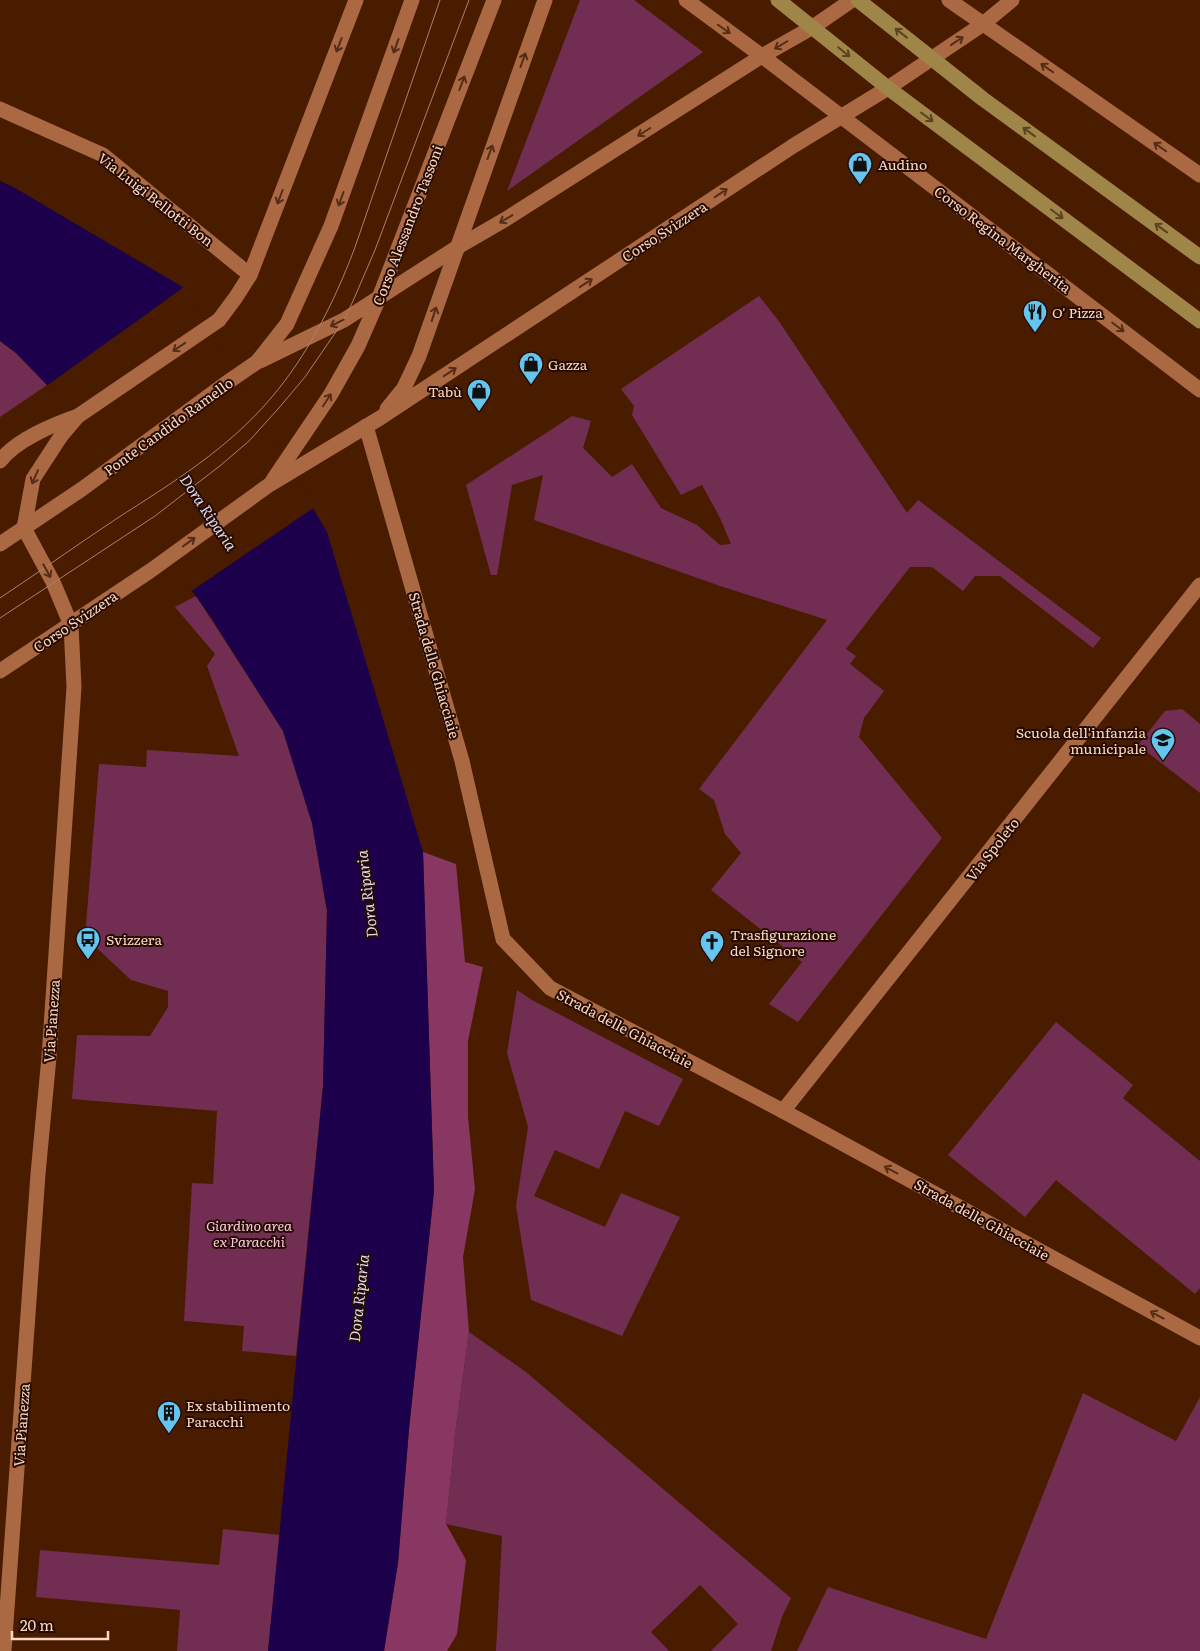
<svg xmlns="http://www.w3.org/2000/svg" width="1200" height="1651" font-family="Literata,serif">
<rect width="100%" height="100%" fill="#491c00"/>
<g fill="#722d52">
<path d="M580 0H634L703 52 507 191Z"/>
<path d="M759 296 778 320 907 513 918 500 1101 638 1093 648 1000 576H975L963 591 932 567H910L846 649 856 656 850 664 884 691 864 718 859 737 942 838 798 1022 769 1004 802 962 711 890 741 853 725 834 714 800 699 789 827 620 720 586 534 520 543 475 512 485 497 575H491L466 485 572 416 591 421 583 448 612 477 632 464 661 508 697 525 720 545 731 544 720 518 702 485 681 495 632 415 634 406 621 389Z"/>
<path d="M0 341 16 353 47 385 0 417Z"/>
<path d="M196 596 283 731 312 823 327 911 323 1086 296 1356 242 1351 244 1326 184 1321 192 1183 213 1184 217 1111 72 1099 77 1035 150 1036 168 1007V991L131 980 85 937 99 764 146 767 147 750 239 756 207 666 215 654 175 607Z"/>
<path d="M1182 709 1200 724V793L1138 745 1165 711Z"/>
<path d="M517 990 532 1000 683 1079 659 1126 625 1111 599 1169 555 1150 534 1196 605 1227 621 1193 680 1217 622 1336 531 1300 516 1206 528 1127 507 1053Z"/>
<path d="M1056 1022 1133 1085 1123 1098 1200 1161V1288L1195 1294 1056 1180 1025 1217 948 1155Z"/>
<path d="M469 1332 526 1372 791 1598 782 1617 771 1651H711L738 1624 700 1585 651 1632 669 1651H496L502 1536 446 1524 455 1434Z"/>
<path d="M1083 1393 1176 1441 1200 1397V1651H797L828 1587 986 1639Z"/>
<path d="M223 1529 280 1535 268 1651H177L180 1610 36 1597 40 1550 219 1565Z"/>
</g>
<path fill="#873762" d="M423 852 456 864 465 962 483 967 468 1041V1117L475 1189 463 1257 469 1332 455 1434 446 1524 466 1560 457 1634 447 1651H384L398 1563 409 1429 434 1191Z"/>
<path fill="#1c004b" d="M0 181 15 188 181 286 327 532 423 852 434 1191 409 1429 398 1563 384 1651H268L323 1086 327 911 312 823 283 731 212 619 47 385 16 353 0 341Z"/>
<path fill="#491c00" d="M184 287 315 507 190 592 45 387Z"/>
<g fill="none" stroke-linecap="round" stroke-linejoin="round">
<g stroke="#ab6943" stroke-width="15">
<path d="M686 0 762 56 1200 390"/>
<path d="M949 0 1200 175"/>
<path d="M0 109 103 155 250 275"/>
<path d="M260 361 344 320 456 248 506 219 762 56 813 27 852 0"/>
<path d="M387 409 404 388 419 356 545 0"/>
<path d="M366 426 462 761 503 939 550 988 783 1111 1200 1338"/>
<path d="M0 461C16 440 54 424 78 416"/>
<path d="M273 480 331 394 358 346 379 298 494 0"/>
<path d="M0 544 82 489 225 384 257 362 287 324 331 226 412 0"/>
<path d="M0 671 150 571 269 485 380 418 793 146 888 88 983 24 1012 0"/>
<path d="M783 1111 1200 585"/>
<path d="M4 1651 38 1174 49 1057 74 687 71 625 53 582 24 528 33 479 61 436 78 416 219 320 236 297 250 275 356 0"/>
</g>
<g stroke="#9f8548" stroke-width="15">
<path d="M778 0 888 88 1200 321"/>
<path d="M858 0 983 99 1200 257"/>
</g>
<g stroke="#a98068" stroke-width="1">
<path d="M0 598C39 572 77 545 116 519 172 483 228 449 271 398 308 355 334 302 354 250L440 0"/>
<path d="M0 618 155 516 221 465 249 441 278 409 305 377 344 320 353 301 375 250 469 0"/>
</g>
</g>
<defs><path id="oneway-shaft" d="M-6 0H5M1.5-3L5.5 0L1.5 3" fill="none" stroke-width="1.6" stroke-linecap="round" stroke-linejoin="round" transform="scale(1.25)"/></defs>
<g stroke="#542c17">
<use href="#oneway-shaft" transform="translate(724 29) rotate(35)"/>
<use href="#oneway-shaft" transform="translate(957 41) rotate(-34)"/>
<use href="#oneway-shaft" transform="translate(339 45) rotate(111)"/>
<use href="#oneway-shaft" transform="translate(781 45) rotate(150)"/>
<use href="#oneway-shaft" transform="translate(396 46) rotate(110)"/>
<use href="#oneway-shaft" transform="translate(523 60) rotate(-70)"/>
<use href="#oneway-shaft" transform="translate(1047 68) rotate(-145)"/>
<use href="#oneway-shaft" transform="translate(462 83) rotate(-69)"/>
<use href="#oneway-shaft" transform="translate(644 132) rotate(148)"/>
<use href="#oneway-shaft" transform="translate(1160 147) rotate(-145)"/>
<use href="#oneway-shaft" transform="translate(490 152) rotate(-70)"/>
<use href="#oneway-shaft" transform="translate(721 193) rotate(-33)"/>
<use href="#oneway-shaft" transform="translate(280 197) rotate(111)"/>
<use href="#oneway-shaft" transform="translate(341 199) rotate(110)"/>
<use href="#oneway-shaft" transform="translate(506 219) rotate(149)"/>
<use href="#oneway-shaft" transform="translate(586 283) rotate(-33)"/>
<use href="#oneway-shaft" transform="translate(434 314) rotate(-72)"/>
<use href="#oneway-shaft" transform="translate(337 323) rotate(154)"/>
<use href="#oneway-shaft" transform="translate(1118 327) rotate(37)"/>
<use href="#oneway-shaft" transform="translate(179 347) rotate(146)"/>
<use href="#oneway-shaft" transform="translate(450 372) rotate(-33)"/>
<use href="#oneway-shaft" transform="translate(327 400) rotate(-57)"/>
<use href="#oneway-shaft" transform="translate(35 477) rotate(114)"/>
<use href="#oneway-shaft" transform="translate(189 542) rotate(-36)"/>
<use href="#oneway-shaft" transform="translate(47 571) rotate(61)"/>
<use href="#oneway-shaft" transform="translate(891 1170) rotate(-152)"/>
<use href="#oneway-shaft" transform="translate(1157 1315) rotate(-152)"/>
</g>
<g stroke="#5c4220">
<use href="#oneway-shaft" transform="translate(901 33) rotate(-142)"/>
<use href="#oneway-shaft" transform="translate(844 52) rotate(39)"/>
<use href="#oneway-shaft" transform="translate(927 117) rotate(37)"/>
<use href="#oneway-shaft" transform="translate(1029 132) rotate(-144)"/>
<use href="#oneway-shaft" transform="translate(1057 214) rotate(37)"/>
<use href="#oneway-shaft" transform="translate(1161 228) rotate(-144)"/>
</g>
<defs>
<symbol id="shop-pin" viewBox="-11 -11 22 30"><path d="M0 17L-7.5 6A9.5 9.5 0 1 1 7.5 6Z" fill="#65c5ef" stroke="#250b00"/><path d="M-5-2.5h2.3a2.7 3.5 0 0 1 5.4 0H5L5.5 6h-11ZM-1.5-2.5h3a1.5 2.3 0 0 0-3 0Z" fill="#111"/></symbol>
<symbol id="restaurant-pin" viewBox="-11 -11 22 30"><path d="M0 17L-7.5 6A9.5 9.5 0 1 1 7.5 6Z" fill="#65c5ef" stroke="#250b00"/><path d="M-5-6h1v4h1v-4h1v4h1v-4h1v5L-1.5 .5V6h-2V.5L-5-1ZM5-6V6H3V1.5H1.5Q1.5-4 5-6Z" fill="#111"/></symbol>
<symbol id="school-pin" viewBox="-11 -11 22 30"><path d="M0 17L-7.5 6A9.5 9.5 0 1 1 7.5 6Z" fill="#65c5ef" stroke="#250b00"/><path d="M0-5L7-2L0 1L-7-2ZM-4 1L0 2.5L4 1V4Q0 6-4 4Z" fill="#111"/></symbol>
<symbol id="bus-pin" viewBox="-11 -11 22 30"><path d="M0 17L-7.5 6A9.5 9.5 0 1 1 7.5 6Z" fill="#65c5ef" stroke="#250b00"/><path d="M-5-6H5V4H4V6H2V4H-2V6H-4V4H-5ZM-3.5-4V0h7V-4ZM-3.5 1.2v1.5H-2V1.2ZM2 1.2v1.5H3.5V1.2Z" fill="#111"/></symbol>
<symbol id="church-pin" viewBox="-11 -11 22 30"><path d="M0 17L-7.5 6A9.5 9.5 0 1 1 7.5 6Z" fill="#65c5ef" stroke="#250b00"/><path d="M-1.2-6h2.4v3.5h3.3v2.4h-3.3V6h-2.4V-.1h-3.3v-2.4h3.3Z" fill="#111"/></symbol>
<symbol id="building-pin" viewBox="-11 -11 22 30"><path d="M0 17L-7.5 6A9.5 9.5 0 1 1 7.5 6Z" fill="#65c5ef" stroke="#250b00"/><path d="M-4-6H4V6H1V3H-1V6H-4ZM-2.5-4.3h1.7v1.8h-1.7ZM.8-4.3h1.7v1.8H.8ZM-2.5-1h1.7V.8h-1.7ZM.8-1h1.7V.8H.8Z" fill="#111"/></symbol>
</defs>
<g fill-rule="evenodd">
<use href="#shop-pin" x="846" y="150" width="28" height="38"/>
<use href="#restaurant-pin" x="1021" y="298" width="28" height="38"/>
<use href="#shop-pin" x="517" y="350" width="28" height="38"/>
<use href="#shop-pin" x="465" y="377" width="28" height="38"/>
<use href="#school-pin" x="1149" y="726" width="28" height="38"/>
<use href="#bus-pin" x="74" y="925" width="28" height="38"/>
<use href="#church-pin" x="698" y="928" width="28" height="38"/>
<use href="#building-pin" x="155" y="1399" width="28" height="38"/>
</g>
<g text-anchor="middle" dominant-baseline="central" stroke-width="4" stroke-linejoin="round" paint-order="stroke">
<g font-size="14" fill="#fcd6c2" stroke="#250b00" text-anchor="start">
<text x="878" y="164">Audino</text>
<text x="1052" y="312">O' Pizza</text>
<text x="548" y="364">Gazza</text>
<text x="462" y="391" text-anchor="end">Tabù</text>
<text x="1146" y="732" text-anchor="end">Scuola dell'infanzia<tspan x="1146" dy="16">municipale</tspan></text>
<text x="730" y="934">Trasfigurazione<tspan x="730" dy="16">del Signore</tspan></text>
<text x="106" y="939">Svizzera</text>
<text x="186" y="1405">Ex stabilimento<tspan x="186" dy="16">Paracchi</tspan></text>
</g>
<g font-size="14" fill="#fcd6c2" stroke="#250b00">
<text transform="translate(156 199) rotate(38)">Via Luigi Bellotti Bon</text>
<text transform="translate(407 225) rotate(-69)">Corso Alessandro Tassoni</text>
<text transform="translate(664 231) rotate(-33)">Corso Svizzera</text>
<text transform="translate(1003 239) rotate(37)">Corso Regina Margherita</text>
<text transform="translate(168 426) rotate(-36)">Ponte Candido Ramello</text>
<text transform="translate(75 621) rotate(-34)">Corso Svizzera</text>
<text transform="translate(435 665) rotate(74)">Strada delle Ghiacciaie</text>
<text transform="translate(992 849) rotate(-52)">Via Spoleto</text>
<text transform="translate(51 1021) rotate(-86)">Via Pianezza</text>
<text transform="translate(625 1028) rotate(28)">Strada delle Ghiacciaie</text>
<text transform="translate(982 1219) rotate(29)">Strada delle Ghiacciaie</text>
<text transform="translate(21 1425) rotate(-86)">Via Pianezza</text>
</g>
<g font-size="14" font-style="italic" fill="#f9cae0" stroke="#250b00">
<text x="249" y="1225">Giardino area<tspan x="249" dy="16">ex Paracchi</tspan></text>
</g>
<g font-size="15" font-style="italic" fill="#dddbf1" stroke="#250b00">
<text transform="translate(209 512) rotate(56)">Dora Riparia</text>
<text transform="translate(366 894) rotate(-97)">Dora Riparia</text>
<text transform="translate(358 1298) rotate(-84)">Dora Riparia</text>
</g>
</g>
<path d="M12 1631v8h96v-8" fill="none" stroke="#fcd6c2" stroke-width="2.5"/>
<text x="20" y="1631" font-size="15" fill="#fcd6c2" stroke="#250b00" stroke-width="4" paint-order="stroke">20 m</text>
</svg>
